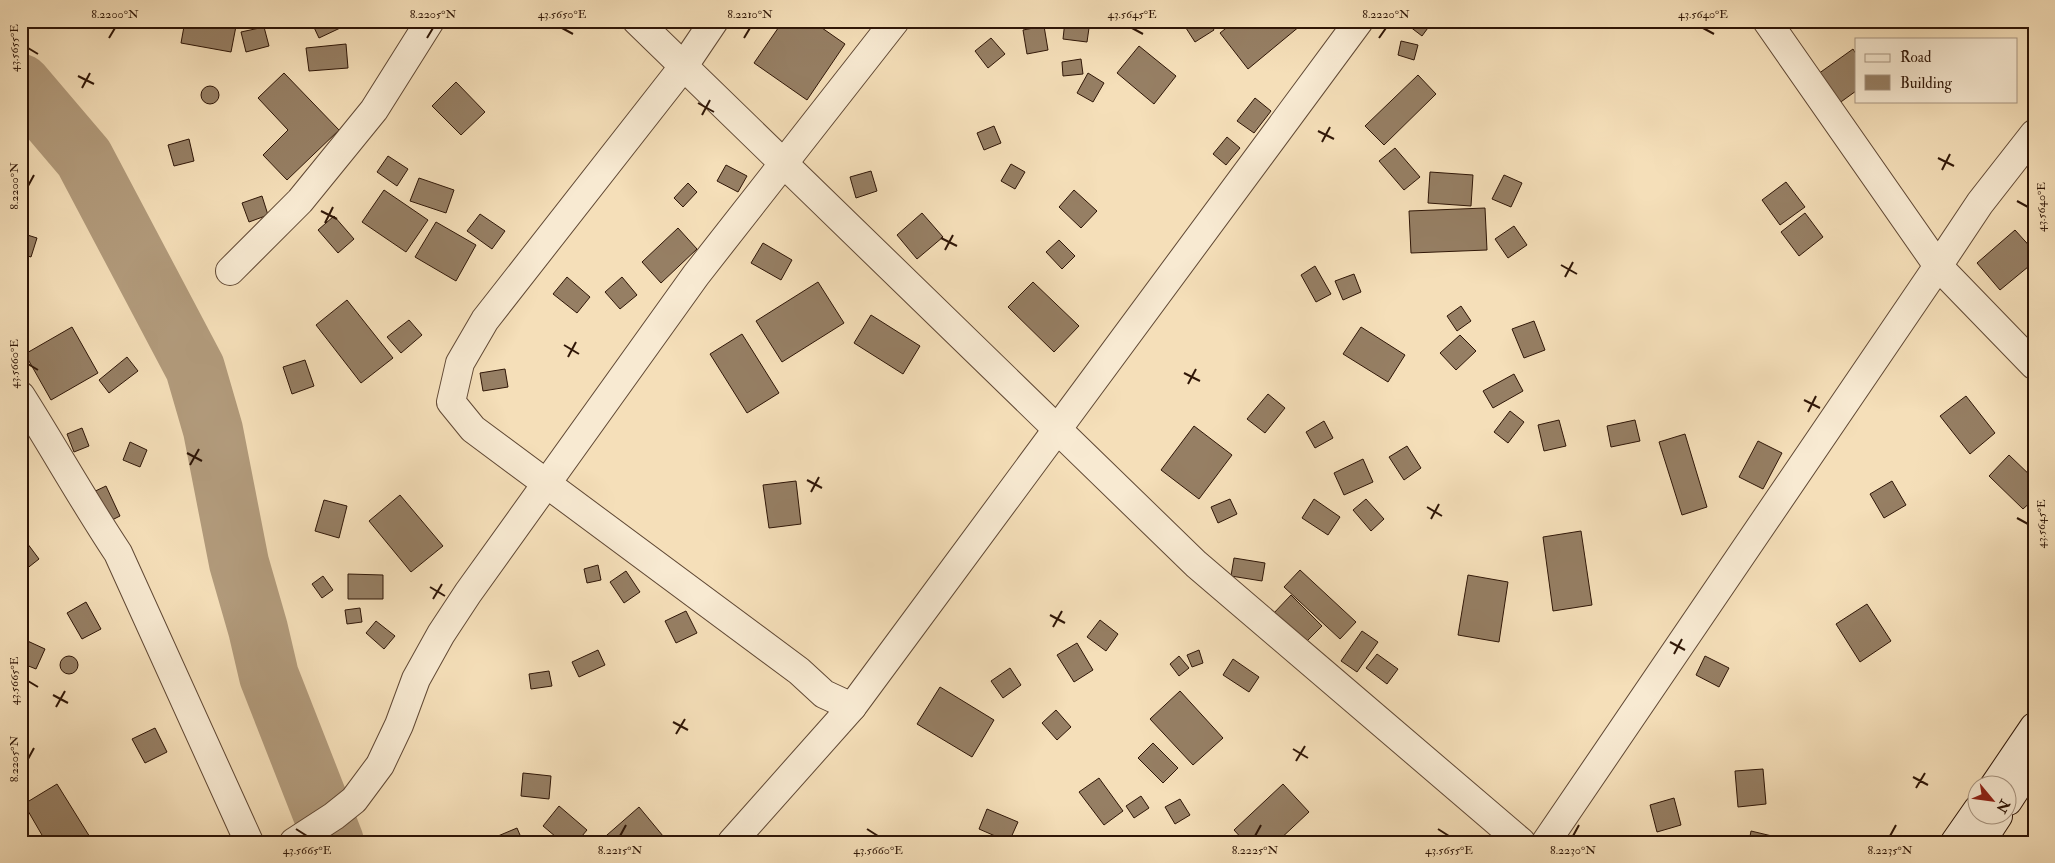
<svg xmlns="http://www.w3.org/2000/svg" width="2055" height="863" font-family="'IM FELL Double Pica',serif">
<rect width="100%" height="100%" fill="#f5dfb9"/>
<filter id="stains"><feTurbulence type="fractalNoise" baseFrequency=".004" numOctaves="4"/><feColorMatrix values="0 0 0 0 .2 0 0 0 0 .09 0 0 0 0 .02 0 0 0 .5 -.17"/></filter>
<radialGradient id="worn" r=".72"><stop offset=".6" stop-color="#630" stop-opacity="0"/><stop offset="1" stop-color="#630" stop-opacity=".3"/></radialGradient>
<g fill="none" stroke-linecap="round" stroke-linejoin="round">
<path stroke="#b29b7c" stroke-width="60" d="M21 84 84 158 195 368 213 430 239 563 258 629 269 676 334 842"/>
</g>
<g fill="#967f64" stroke="#2f1607">
<path d="M185 21H237L231 52 181 43Z"/>
<path d="M311 21H355L319 38Z"/>
<path d="M783 21H812L845 44 807 100 754 63Z"/>
<path d="M1065 21H1090L1087 42 1063 39Z"/>
<path d="M1197 21H1209L1214 30 1195 42 1186 28Z"/>
<path d="M1235 21H1306L1248 69 1220 33Z"/>
<path d="M1412 21H1433L1422 36 1409 26Z"/>
<path d="M1044 26 1048 50 1027 54 1023 30Z"/>
<path d="M264 27 269 46 246 52 241 32Z"/>
<path d="M991 38 1005 54 988 68 975 51Z"/>
<path d="M1401 41 1418 45 1414 60 1398 55Z"/>
<path d="M346 44 348 68 309 71 306 48Z"/>
<path d="M1139 46 1176 76 1154 104 1117 73Z"/>
<path d="M1853 49 1856 54V91L1838 104 1818 74Z"/>
<path d="M1081 59 1083 74 1063 76 1062 62Z"/>
<path d="M284 73 339 130 287 180 263 155 288 130 258 98Z"/>
<path d="M1088 73 1104 83 1093 102 1077 93Z"/>
<path d="M1418 75 1436 94 1384 145 1365 126Z"/>
<path d="M456 82 485 112 461 135 432 106Z"/>
<circle cx="210" cy="95" r="9"/>
<path d="M1255 98 1271 111 1254 133 1237 121Z"/>
<path d="M994 126 1001 143 984 150 977 133Z"/>
<path d="M1227 137 1240 148 1226 165 1213 154Z"/>
<path d="M189 139 194 161 174 166 168 145Z"/>
<path d="M1395 148 1420 177 1404 190 1379 161Z"/>
<path d="M388 156 408 169 397 186 377 172Z"/>
<path d="M1011 164 1025 172 1015 189 1001 181Z"/>
<path d="M726 165 747 176 738 192 717 181Z"/>
<path d="M871 171 877 191 856 198 850 177Z"/>
<path d="M1430 172 1473 175 1471 206 1428 203Z"/>
<path d="M1504 175 1522 183 1511 207 1492 199Z"/>
<path d="M419 178 454 190 446 213 410 201Z"/>
<path d="M1786 182 1805 207 1780 225 1762 200Z"/>
<path d="M688 183 697 192 683 207 674 198Z"/>
<path d="M384 190 428 220 406 252 362 222Z"/>
<path d="M1074 190 1097 211 1081 228 1059 207Z"/>
<path d="M262 196 268 215 249 222 242 203Z"/>
<path d="M1485 208 1487 250 1411 253 1409 211Z"/>
<path d="M922 213 943 237 917 259 897 235Z"/>
<path d="M1805 213 1823 237 1799 256 1781 232Z"/>
<path d="M480 214 505 231 492 249 467 231Z"/>
<path d="M334 216 354 239 338 253 318 230Z"/>
<path d="M436 222 476 245 456 281 415 257Z"/>
<path d="M1514 226 1527 245 1508 258 1495 239Z"/>
<path d="M678 228 697 249 661 283 642 262Z"/>
<path d="M2015 230 2034 251V262L2000 290 1977 263Z"/>
<path d="M21 233 37 238 31 257 21 254Z"/>
<path d="M1059 240 1075 256 1062 269 1046 252Z"/>
<path d="M763 243 792 260 781 280 751 263Z"/>
<path d="M1315 266 1331 294 1316 302 1301 275Z"/>
<path d="M1354 274 1361 292 1343 300 1335 281Z"/>
<path d="M567 277 590 297 577 313 553 294Z"/>
<path d="M622 277 637 295 620 309 605 292Z"/>
<path d="M818 282 844 323 782 362 756 321Z"/>
<path d="M1033 282 1079 326 1054 352 1008 307Z"/>
<path d="M347 300 393 358 361 383 316 325Z"/>
<path d="M1461 306 1471 321 1457 331 1447 316Z"/>
<path d="M871 315 920 346 903 374 854 343Z"/>
<path d="M409 320 422 335 401 353 387 337Z"/>
<path d="M1534 321 1545 350 1524 358 1512 329Z"/>
<path d="M72 327 98 373 51 400 25 354Z"/>
<path d="M1361 327 1405 355 1388 382 1343 354Z"/>
<path d="M742 334 779 393 747 413 710 354Z"/>
<path d="M1460 335 1476 351 1456 370 1440 353Z"/>
<path d="M127 357 138 371 109 393 99 380Z"/>
<path d="M305 360 314 386 292 394 283 367Z"/>
<path d="M505 369 508 387 483 391 480 373Z"/>
<path d="M1514 374 1523 391 1493 408 1483 391Z"/>
<path d="M1268 394 1285 408 1265 433 1247 419Z"/>
<path d="M1966 396 1995 433 1970 454 1940 416Z"/>
<path d="M1510 411 1524 422 1508 443 1494 432Z"/>
<path d="M1559 420 1566 446 1544 451 1538 425Z"/>
<path d="M1635 420 1640 441 1611 447 1607 426Z"/>
<path d="M1324 421 1333 438 1315 448 1306 432Z"/>
<path d="M1194 426 1232 455 1199 499 1161 470Z"/>
<path d="M82 428 89 446 74 452 67 434Z"/>
<path d="M1685 434 1707 507 1682 515 1659 442Z"/>
<path d="M1758 441 1782 453 1763 489 1739 477Z"/>
<path d="M130 442 147 450 140 467 123 460Z"/>
<path d="M1407 446 1421 468 1404 480 1389 457Z"/>
<path d="M2009 455 2034 479V499L2023 509 1989 476Z"/>
<path d="M1363 459 1373 482 1344 495 1334 473Z"/>
<path d="M796 481 801 524 769 528 763 485Z"/>
<path d="M1892 481 1906 505 1884 518 1870 494Z"/>
<path d="M106 486 120 516 104 524 89 494Z"/>
<path d="M400 495 443 546 411 572 369 521Z"/>
<path d="M1230 499 1237 514 1218 523 1211 507Z"/>
<path d="M1314 499 1340 517 1328 535 1302 518Z"/>
<path d="M1366 499 1384 519 1371 531 1353 510Z"/>
<path d="M324 500 347 506 339 538 315 531Z"/>
<path d="M1581 531 1592 605 1553 611 1543 537Z"/>
<path d="M24 539 39 559 25 570 21 565V540Z"/>
<path d="M1234 558 1265 563 1262 581 1231 576Z"/>
<path d="M598 565 601 580 587 583 584 569Z"/>
<path d="M1300 570 1356 622 1340 639 1284 587Z"/>
<path d="M626 571 640 592 624 603 610 582Z"/>
<path d="M348 574 383 575V599H348Z"/>
<path d="M1468 575 1508 582 1499 642 1458 635Z"/>
<path d="M323 576 333 590 322 598 312 584Z"/>
<path d="M1291 595 1322 626 1304 644 1273 614Z"/>
<path d="M86 602 101 629 82 639 67 613Z"/>
<path d="M1867 604 1891 641 1860 662 1836 624Z"/>
<path d="M360 608 362 622 347 624 345 610Z"/>
<path d="M686 611 697 633 676 643 665 621Z"/>
<path d="M1100 620 1118 634 1106 651 1087 637Z"/>
<path d="M376 621 395 636 384 649 366 633Z"/>
<path d="M1362 631 1378 642 1357 672 1341 661Z"/>
<path d="M21 638 45 649 36 669 21 663Z"/>
<path d="M1077 643 1093 670 1074 682 1057 655Z"/>
<path d="M598 650 605 665 579 677 572 662Z"/>
<path d="M1199 650 1203 663 1192 667 1187 655Z"/>
<path d="M1377 654 1398 669 1387 684 1366 668Z"/>
<circle cx="69" cy="665" r="9"/>
<path d="M1179 656 1189 668 1179 676 1170 664Z"/>
<path d="M1705 656 1729 668 1719 687 1696 675Z"/>
<path d="M1233 659 1259 677 1249 692 1223 675Z"/>
<path d="M1010 668 1021 685 1003 698 991 681Z"/>
<path d="M549 671 552 686 531 689 529 674Z"/>
<path d="M940 687 994 720 972 757 917 724Z"/>
<path d="M1180 691 1223 738 1193 765 1150 719Z"/>
<path d="M1056 710 1071 727 1057 740 1042 723Z"/>
<path d="M155 728 167 752 145 763 132 739Z"/>
<path d="M1153 743 1178 768 1163 783 1138 758Z"/>
<path d="M1763 769 1766 804 1738 807 1735 771Z"/>
<path d="M523 773 551 776 549 799 521 796Z"/>
<path d="M1099 778 1123 811 1104 825 1079 792Z"/>
<path d="M57 784 93 842H46L24 804Z"/>
<path d="M1283 784 1309 812 1277 842H1245L1234 830Z"/>
<path d="M1141 796 1149 808 1134 818 1126 806Z"/>
<path d="M1674 798 1681 825 1657 832 1650 805Z"/>
<path d="M1180 799 1190 815 1175 824 1165 807Z"/>
<path d="M559 806 587 830 577 842H562L543 826Z"/>
<path d="M639 807 668 842H599Z"/>
<path d="M987 809 1018 822 1009 842 979 829Z"/>
<path d="M517 828 523 842H501L498 836Z"/>
<path d="M1751 831 1797 842H1749Z"/>
<path d="M1733 837V842H1702L1701 838Z"/>
</g>
<g fill="none" stroke-linecap="round" stroke-linejoin="round">
<defs>
<g id="street">
<path d="M637 21 1196 564 1521 842"/>
<path d="M714 21 683 67 485 320 460 363 451 402 473 429 799 671 824 694 852 707"/>
<path d="M2034 134 1980 203 1938 266 2034 365"/>
<path d="M230 271 300 201 374 110 430 21"/>
<path d="M21 396C54 448 84 502 118 553L249 842"/>
<path d="M294 842 334 816 354 800 380 765 399 725 416 679 441 634 468 593 696 275 895 21"/>
<path d="M732 842 852 707 1359 21"/>
<path d="M1546 842 1938 266 1767 21"/>
</g>
<g id="secondary">
<path d="M1994 786 2034 727"/>
<path d="M2008 801 2034 761"/>
<path d="M1955 842 1978 809"/>
<path d="M1981 842 1998 816"/>
</g>
</defs>
<use href="#street" stroke="#604834" stroke-width="30"/>
<use href="#secondary" stroke="#2f1607" stroke-width="30"/>
<use href="#street" stroke="#f8ead2" stroke-width="28"/>
<use href="#secondary" stroke="#f8ead2" stroke-width="28"/>
</g>
<path fill="none" stroke="#2f1607" stroke-width="2" d="M562 28 573 34M1132 28 1143 34M1703 28 1714 34M109 38 115 28M427 38 433 28M744 38 750 28M1379 38 1386 28M28 48 38 54M78 76 94 84M82 88 90 73M698 103 714 112M702 115 710 100M1318 131 1334 139M1322 142 1330 127M1938 158 1954 166M1942 170 1950 154M28 186 34 175M2017 201 2028 207M321 211 337 219M325 223 333 207M941 238 957 246M945 250 953 235M1561 265 1577 274M1565 277 1573 262M564 345 579 354M568 357 576 342M28 364 38 370M1184 373 1200 381M1188 384 1196 369M1804 400 1820 408M1808 412 1816 396M187 453 202 461M190 465 199 449M807 480 822 488M811 492 819 477M1427 507 1442 516M2017 518 2028 524M1431 519 1439 504M430 587 445 596M433 599 442 584M1050 615 1065 623M1053 627 1062 611M1670 642 1685 650M1674 654 1682 639M28 681 38 687M53 695 68 703M56 707 65 691M673 722 688 730M676 734 685 719M1293 749 1308 758M28 759 34 748M1296 761 1305 746M1913 777 1928 785M1916 788 1925 773M296 829 307 836M867 829 878 836M1438 829 1449 836M620 836 626 825M1255 836 1261 825M1573 836 1579 825M1890 836 1896 825"/>
<rect width="2055" height="863" fill="none" stroke="#f5dfb9" stroke-width="55"/>
<rect x="1855" y="38" width="162" height="65" fill="#f8ead2" stroke="#a89581"/>
<rect x="1865" y="54" width="25" height="8" fill="#f8ead2" stroke="#a89581"/>
<text x="1900" y="62" font-size="15" fill="#2f1607">Road</text>
<rect x="1865" y="75" width="25" height="15" fill="#967f64" stroke="#a89581"/>
<text x="1900" y="88" font-size="15" fill="#2f1607">Building</text>
<g transform="translate(1992 800) rotate(119)"><circle r="24" fill="#f8ead2" stroke="#a89581"/>
<path d="M0-4L9 19L0 12L-9 19Z" fill="#8f2418"/>
<text y="-8" font-size="14" font-weight="bold" text-anchor="middle" fill="#2f1607">N</text>
</g>
<rect x="28" y="28" width="2000" height="808" fill="none" stroke="#2f1607" stroke-width="2"/>
<g font-size="12" text-anchor="middle" fill="#2f1607">
<text x="115" y="18">8.2200°N</text>
<text x="433" y="18">8.2205°N</text>
<text x="562" y="18">43.5650°E</text>
<text x="750" y="18">8.2210°N</text>
<text x="1132" y="18">43.5645°E</text>
<text x="1386" y="18">8.2220°N</text>
<text x="1703" y="18">43.5640°E</text>
<text transform="translate(14 48) rotate(-90)" y="4">43.5655°E</text>
<text transform="translate(14 186) rotate(-90)" y="4">8.2200°N</text>
<text transform="translate(2041 207) rotate(-90)" y="4">43.5640°E</text>
<text transform="translate(14 364) rotate(-90)" y="4">43.5660°E</text>
<text transform="translate(2041 524) rotate(-90)" y="4">43.5645°E</text>
<text transform="translate(14 681) rotate(-90)" y="4">43.5665°E</text>
<text transform="translate(14 759) rotate(-90)" y="4">8.2205°N</text>
<text x="307" y="854">43.5665°E</text>
<text x="620" y="854">8.2215°N</text>
<text x="878" y="854">43.5660°E</text>
<text x="1255" y="854">8.2225°N</text>
<text x="1449" y="854">43.5655°E</text>
<text x="1573" y="854">8.2230°N</text>
<text x="1890" y="854">8.2235°N</text>
</g>
<rect width="100%" height="100%" filter="url(#stains)"/>
<rect width="100%" height="100%" fill="url(#worn)"/>
</svg>
